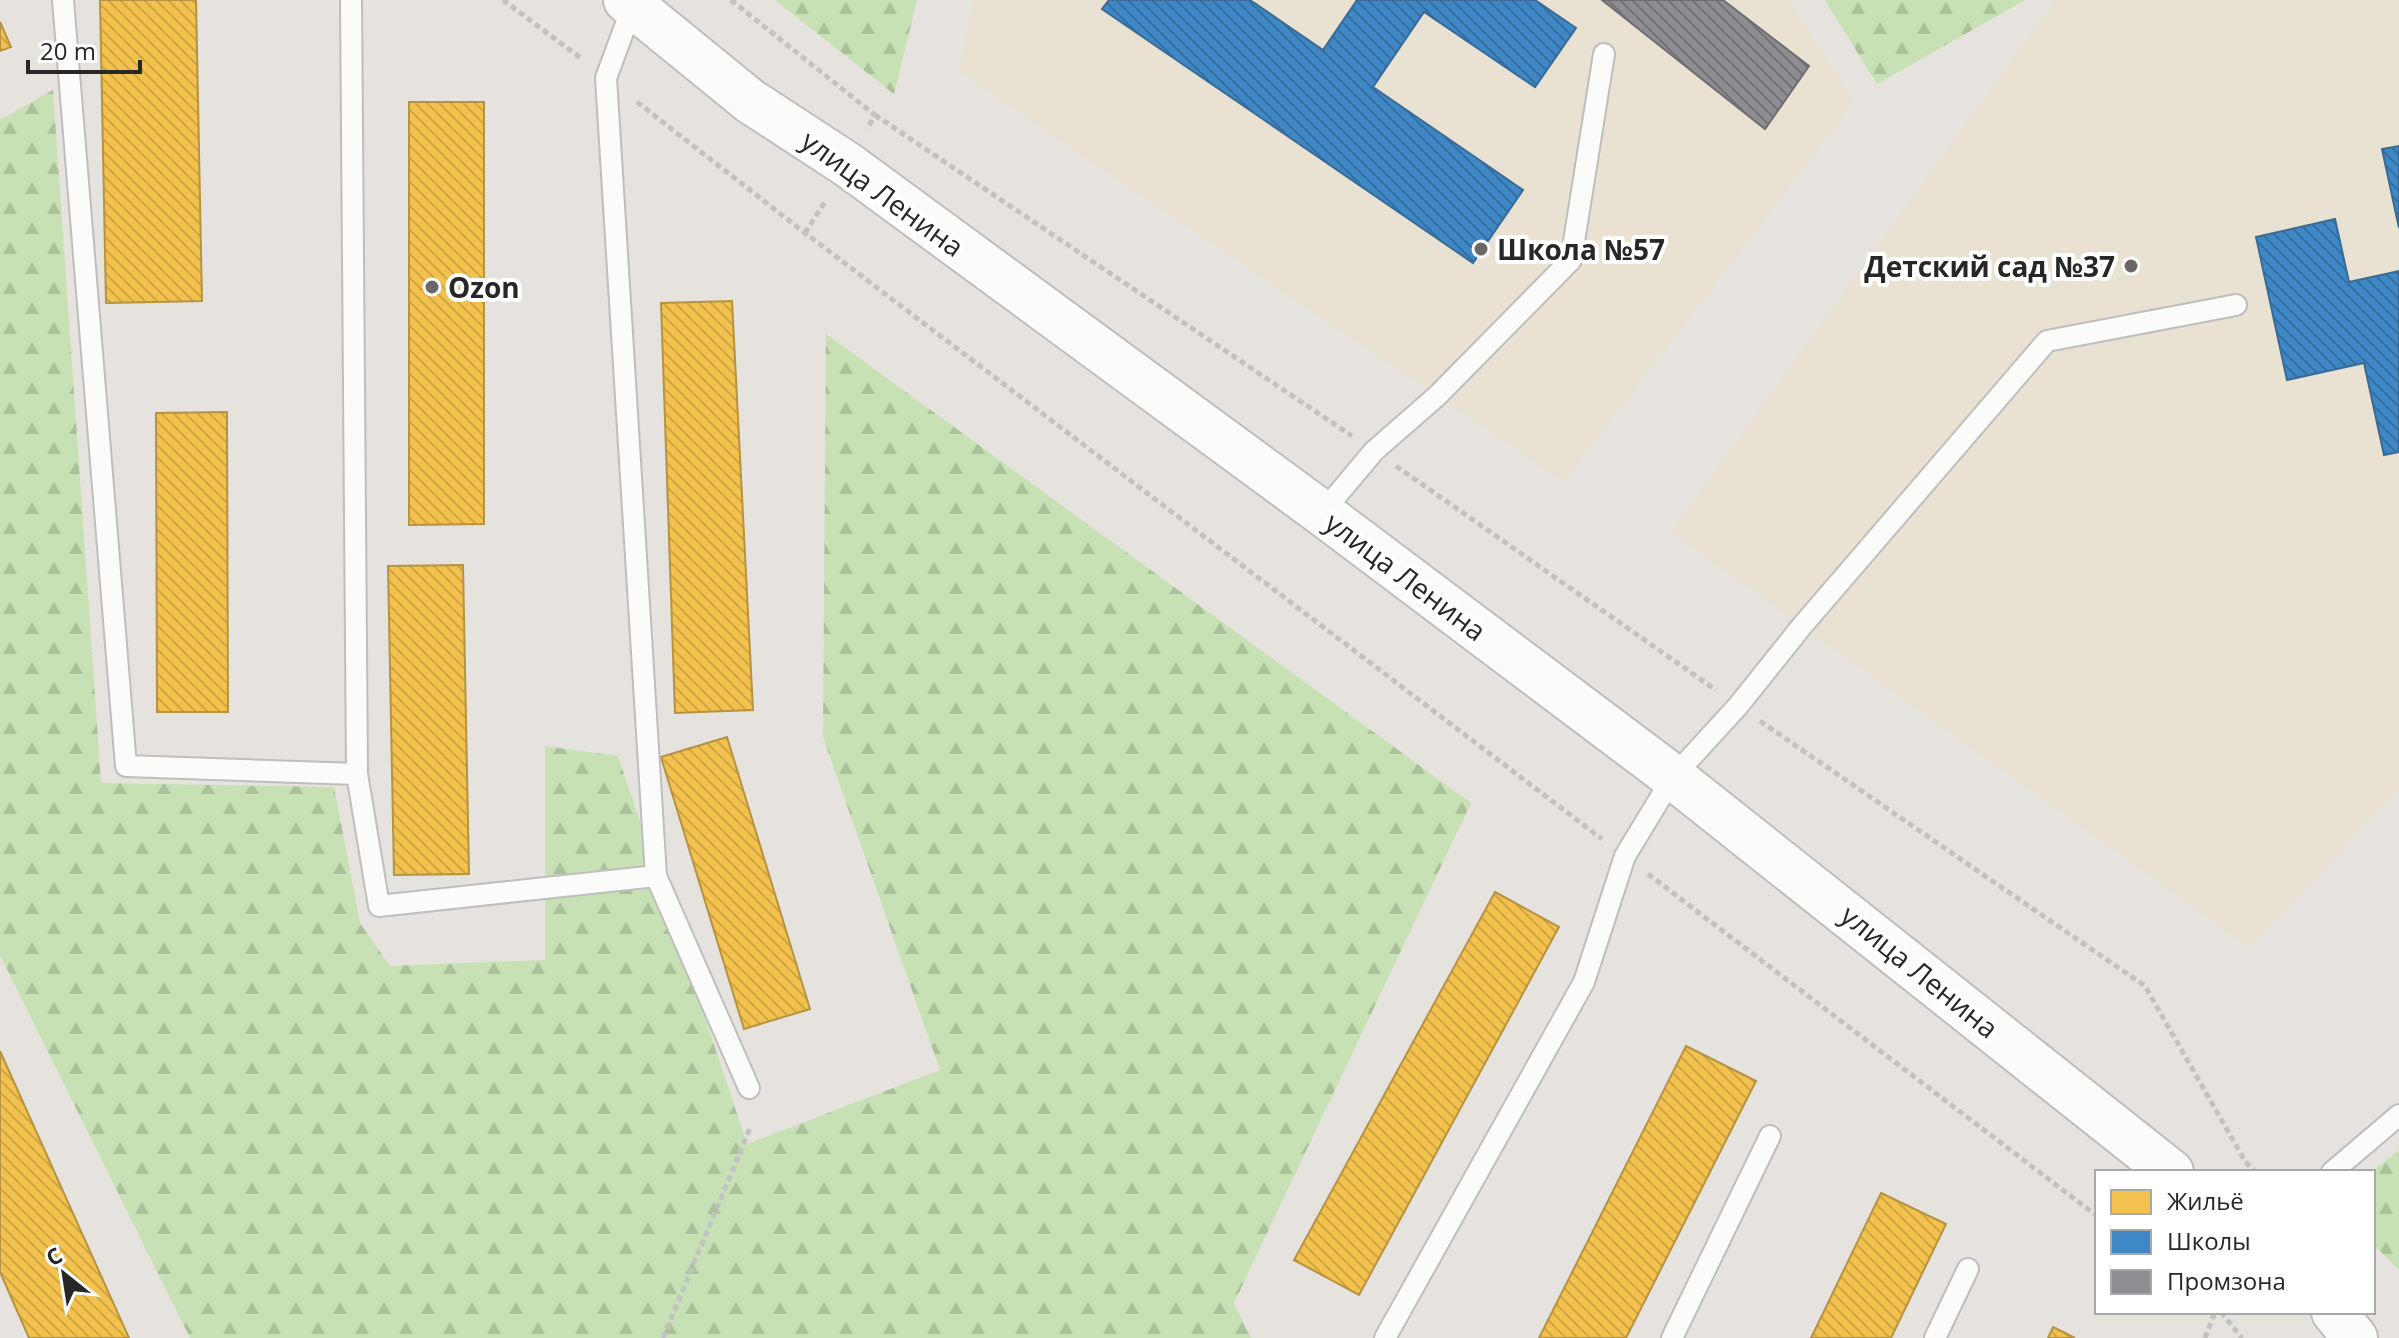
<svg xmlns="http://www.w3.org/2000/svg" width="2399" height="1338" font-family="'Open Sans',sans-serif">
<defs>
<pattern id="forest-firs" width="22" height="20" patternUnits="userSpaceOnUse" patternTransform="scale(2)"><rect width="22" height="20" fill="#c7e1b5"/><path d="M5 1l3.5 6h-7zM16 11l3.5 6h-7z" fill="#abc19c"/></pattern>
<pattern id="homes-back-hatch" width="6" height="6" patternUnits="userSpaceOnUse" patternTransform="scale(2)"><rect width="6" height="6" fill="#f2c14e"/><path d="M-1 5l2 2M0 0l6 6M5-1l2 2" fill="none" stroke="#d0a644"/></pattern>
<pattern id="schools-back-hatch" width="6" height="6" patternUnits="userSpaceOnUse" patternTransform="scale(2)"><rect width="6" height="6" fill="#3f88c5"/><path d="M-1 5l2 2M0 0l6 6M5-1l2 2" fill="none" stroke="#356fa0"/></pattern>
<pattern id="industry-back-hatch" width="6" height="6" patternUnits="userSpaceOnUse" patternTransform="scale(2)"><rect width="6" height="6" fill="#8d8d92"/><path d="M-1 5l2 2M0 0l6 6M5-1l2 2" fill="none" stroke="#737377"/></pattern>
</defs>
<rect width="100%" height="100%" fill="#e6e2dd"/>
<g fill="#e9e1d1">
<path d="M973 0H1789L1854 102 1564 482 959 72Z"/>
<path d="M2055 0H2399V789L2250 948 1671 532Z"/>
</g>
<g fill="url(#forest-firs)">
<path d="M775 0H917L894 94Z"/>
<path d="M1825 0H2025L1877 84Z"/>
<path d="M53 90 101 783 334 787 360 923 390 966 545 960V746L618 756 747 1144 940 1070 823 737 826 334 1471 803 1234 1303 1251 1338H190L0 955V120Z"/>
<path d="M2399 1150V1270L2373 1244 2372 1172Z"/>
</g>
<g fill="url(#homes-back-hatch)" stroke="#b59342" stroke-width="2">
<path d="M100 0H196L202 301 106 303Z"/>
<path d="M0 22 11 47 0 51Z"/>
<path d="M409 102H484V524L409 525Z"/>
<path d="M732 301 753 710 675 713 661 303Z"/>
<path d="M227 412 228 712H157L156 413Z"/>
<path d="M463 565 469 874 394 875 388 566Z"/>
<path d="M727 737 810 1009 744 1029 661 757Z"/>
<path d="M1495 892 1559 927 1359 1295 1294 1260Z"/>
<path d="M1686 1046 1756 1081 1626 1338H1539Z"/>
<path d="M0 1051 129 1338H29L0 1272Z"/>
<path d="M1881 1193 1946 1224 1891 1338H1811Z"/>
<path d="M2053 1327 2075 1338H2048Z"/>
</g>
<g fill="url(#schools-back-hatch)" stroke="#386b96" stroke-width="2">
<path d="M1109 0H1250L1323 50 1357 0H1535L1576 28 1535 87 1424 12 1373 87 1523 190 1473 263 1102 9Z"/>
<path d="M2399 146V228L2382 149Z"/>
<path d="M2335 219 2349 282 2399 271V452L2384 455 2364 363 2287 380 2256 237Z"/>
</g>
<path fill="url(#industry-back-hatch)" stroke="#6e6e72" stroke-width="2" d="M1602 0H1723L1809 66 1765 129Z"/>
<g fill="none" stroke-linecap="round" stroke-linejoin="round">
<defs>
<g id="service">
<path d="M63 0 126 766 357 774 379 906 656 876 749 1088"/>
<path d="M351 0 357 774"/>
<path d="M633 5 606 78 656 876"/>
<path d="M1322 513 1374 451 1437 396 1571 260 1604 54"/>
<path d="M2332 1172 2399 1115"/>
<path d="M1385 1338 1584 982 1625 856 1673 777 1738 706 1802 626 2047 341 2236 305"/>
<path d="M1672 1338 1770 1136"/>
<path d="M1935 1338 1968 1269"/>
</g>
<g id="secondary">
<path d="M626 0 750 101 848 165 1322 513 1673 777 2171 1172"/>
<path d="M2334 1312 2355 1338"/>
</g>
</defs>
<use href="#service" stroke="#bfbebf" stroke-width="24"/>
<use href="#secondary" stroke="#bfbebf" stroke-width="48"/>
<g stroke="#c2c2c2" stroke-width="5" stroke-dasharray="6 4" stroke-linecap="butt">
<path d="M503 0 582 59"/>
<path d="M731 0 875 115 867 129"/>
<path d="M637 102 805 233 1602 839"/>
<path d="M875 115 1352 436"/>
<path d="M805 233 826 200"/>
<path d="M1396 466 1716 690"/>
<path d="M1760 721 2145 986 2245 1161 2255 1172"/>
<path d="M1648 874 2097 1216"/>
<path d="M2221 1312 2242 1338"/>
<path d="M663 1338 750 1128"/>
<path d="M2205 1338 2215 1312"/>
</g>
<use href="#service" stroke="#fbfbfa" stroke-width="20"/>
<use href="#secondary" stroke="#fbfbfa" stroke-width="44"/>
</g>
<g fill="#6a6867" stroke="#fff" stroke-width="3">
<circle cx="1481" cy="249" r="8"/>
<circle cx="2131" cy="266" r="8"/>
<circle cx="432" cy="287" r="8"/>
</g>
<g text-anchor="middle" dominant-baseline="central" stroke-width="8" stroke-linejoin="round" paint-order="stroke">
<g font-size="28" fill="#272727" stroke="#fff">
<text transform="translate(883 193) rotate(36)">улица Ленина</text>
<text transform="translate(1406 576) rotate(37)">улица Ленина</text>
<text transform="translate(1920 971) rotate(39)">улица Ленина</text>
</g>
<g font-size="28" font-weight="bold" fill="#272727" stroke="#fff" text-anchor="start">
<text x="1497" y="249">Школа №57</text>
<text x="2115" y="266" text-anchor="end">Детский сад №37</text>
<text x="448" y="287">Ozon</text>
</g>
</g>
<rect x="2095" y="1170" width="280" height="144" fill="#ffffff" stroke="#a9a9a9" stroke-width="2"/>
<rect x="2111" y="1190" width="40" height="24" fill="#f2c14e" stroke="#a9a9a9" stroke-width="2"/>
<text x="2167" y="1210" font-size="24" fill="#272727">Жильё</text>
<rect x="2111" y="1230" width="40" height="24" fill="#3f88c5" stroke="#a9a9a9" stroke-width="2"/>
<text x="2167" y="1250" font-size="24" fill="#272727">Школы</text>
<rect x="2111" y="1270" width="40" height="24" fill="#8d8d92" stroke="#a9a9a9" stroke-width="2"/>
<text x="2167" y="1290" font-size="24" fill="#272727">Промзона</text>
<g transform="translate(64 1274) rotate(330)" stroke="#ffffff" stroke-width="6" paint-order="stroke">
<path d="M0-6L14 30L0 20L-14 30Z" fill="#272727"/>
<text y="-12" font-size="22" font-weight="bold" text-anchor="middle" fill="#272727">С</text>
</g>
<path d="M28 60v12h112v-12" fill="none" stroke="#272727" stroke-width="4"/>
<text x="40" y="60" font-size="24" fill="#272727" stroke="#ffffff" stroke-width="6" paint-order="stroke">20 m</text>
</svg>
